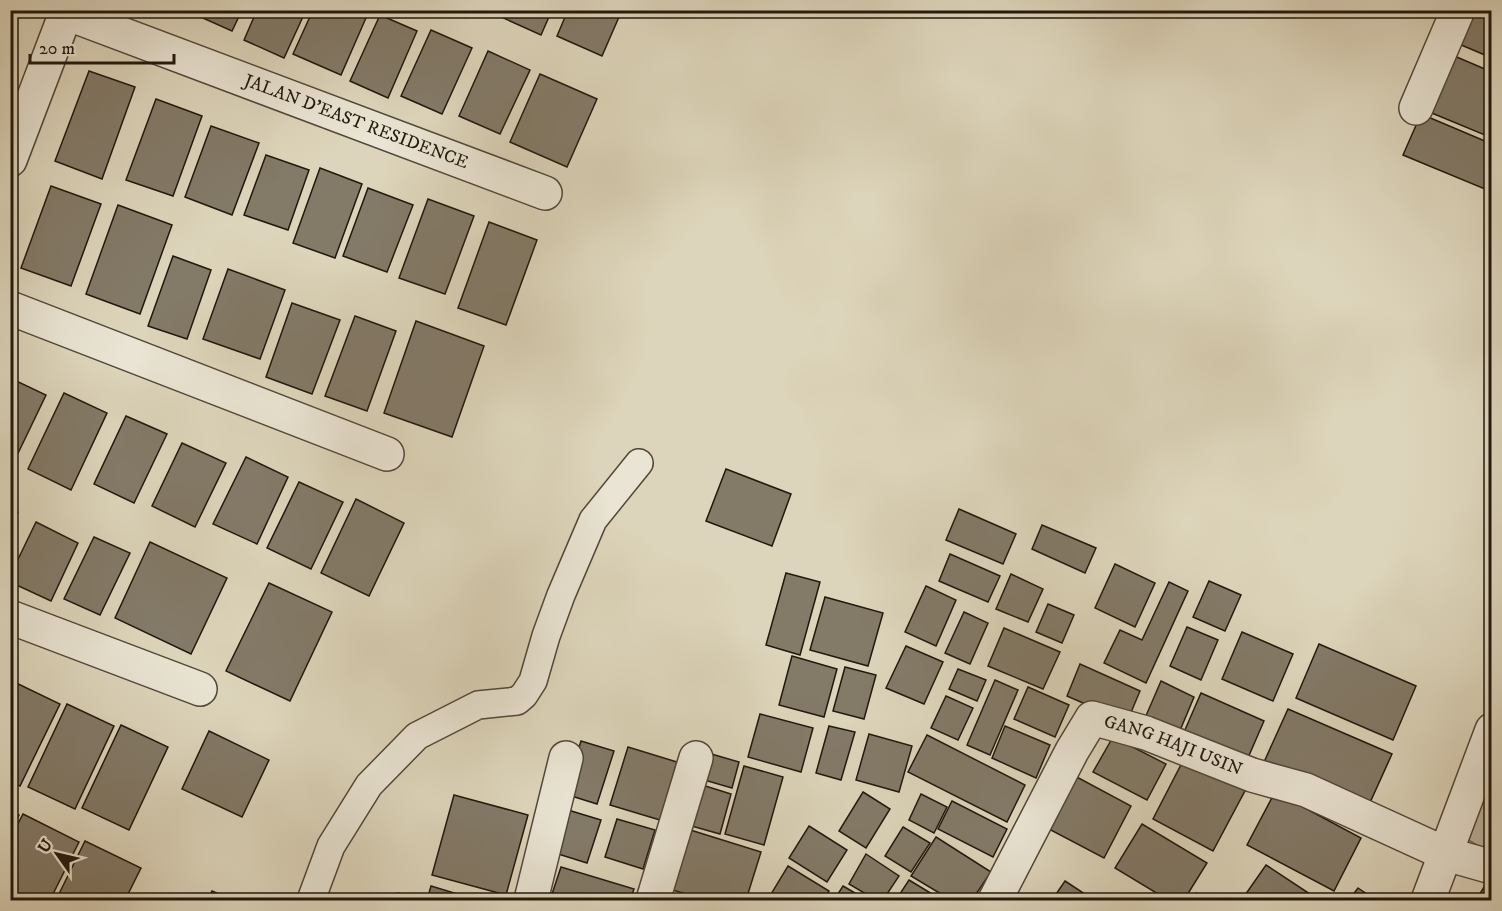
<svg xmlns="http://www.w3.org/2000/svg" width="1502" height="911" font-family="'IM FELL DW Pica',serif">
<rect width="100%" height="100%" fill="#ddd5bb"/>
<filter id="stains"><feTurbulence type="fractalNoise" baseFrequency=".00333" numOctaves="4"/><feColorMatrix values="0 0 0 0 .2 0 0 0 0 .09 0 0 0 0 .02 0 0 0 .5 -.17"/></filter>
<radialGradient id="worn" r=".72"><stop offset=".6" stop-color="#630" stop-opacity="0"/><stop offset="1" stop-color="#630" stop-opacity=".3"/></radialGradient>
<path fill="#bdb59e" stroke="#706656" stroke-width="1.5" d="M1491 769V853L1463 837Z"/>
<g fill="#837a68" stroke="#22180e" stroke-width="1.5">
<path d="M185 10H242L232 31Z"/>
<path d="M257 10H306L284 58 244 40Z"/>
<path d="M313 10 369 11 341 75 293 54Z"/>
<path d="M472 10H490L487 17Z"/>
<path d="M502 10H552L541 35 499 16Z"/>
<path d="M568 10H622L602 56 557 36Z"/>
<path d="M1466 10H1492V58L1452 41Z"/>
<path d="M380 15 417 31 388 98 350 81Z"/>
<path d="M431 30 472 48 442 114 401 96Z"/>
<path d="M488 51 530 70 500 134 459 116Z"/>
<path d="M1452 55 1492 72V138L1427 111Z"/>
<path d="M89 71 135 87 102 179 55 161Z"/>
<path d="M540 74 597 99 567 167 510 142Z"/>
<path d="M156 99 202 116 173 196 126 180Z"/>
<path d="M1421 114 1492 144V192L1403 155Z"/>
<path d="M211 126 259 143 232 215 185 197Z"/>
<path d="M266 155 309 170 288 230 244 215Z"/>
<path d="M320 168 362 184 335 258 293 243Z"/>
<path d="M51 186 101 204 71 286 21 268Z"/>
<path d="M368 188 413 205 387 272 343 256Z"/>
<path d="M428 199 474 216 445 294 399 278Z"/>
<path d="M118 205 172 225 140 314 86 294Z"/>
<path d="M489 222 537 240 506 325 458 308Z"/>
<path d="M173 256 211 270 187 339 148 326Z"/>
<path d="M228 269 285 290 260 359 203 339Z"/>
<path d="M292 303 340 320 312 394 266 377Z"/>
<path d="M355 316 396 331 367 411 325 396Z"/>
<path d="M416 321 484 346 452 437 384 413Z"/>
<path d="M10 378 46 395 10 470Z"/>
<path d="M64 393 107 413 71 490 28 469Z"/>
<path d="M126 416 167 434 134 503 94 484Z"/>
<path d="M182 443 226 463 195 527 152 506Z"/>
<path d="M246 457 288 477 257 544 213 524Z"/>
<path d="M726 469 791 494 772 546 706 521Z"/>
<path d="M299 482 343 502 311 569 267 548Z"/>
<path d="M356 499 404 523 369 596 321 573Z"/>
<path d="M10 508 18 512 10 528Z"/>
<path d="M959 509 1016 534 1003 564 946 540Z"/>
<path d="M36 522 78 543 51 601 10 582V576Z"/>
<path d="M1042 525 1096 548 1085 573 1032 549Z"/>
<path d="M94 537 130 553 100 615 64 599Z"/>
<path d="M150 542 227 578 191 654 115 618Z"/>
<path d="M950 554 1000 576 988 602 939 581Z"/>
<path d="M1115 564 1155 583 1135 627 1095 608Z"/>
<path d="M786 573 820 582 800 655 766 645Z"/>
<path d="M1011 574 1043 589 1028 622 996 609Z"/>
<path d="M1209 581 1241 595 1225 631 1193 617Z"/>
<path d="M1169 582 1188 591 1146 683 1104 663 1120 630 1142 640Z"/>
<path d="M269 583 332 612 290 701 226 671Z"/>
<path d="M926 586 956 600 936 646 905 632Z"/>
<path d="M825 597 883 613 868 666 810 650Z"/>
<path d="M1048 604 1074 615 1062 643 1036 632Z"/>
<path d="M964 612 988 623 970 664 945 653Z"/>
<path d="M1187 627 1218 640 1201 680 1170 666Z"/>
<path d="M1004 628 1060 652 1043 689 988 666Z"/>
<path d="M1242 632 1293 654 1273 701 1222 679Z"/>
<path d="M1319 644 1416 686 1393 740 1296 698Z"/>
<path d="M906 646 943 662 924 704 886 688Z"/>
<path d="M792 656 837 669 824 717 779 705Z"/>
<path d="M1080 664 1140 691 1127 722 1067 696Z"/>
<path d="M845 667 876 675 864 719 833 711Z"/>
<path d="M958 669 986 680 977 701 949 689Z"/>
<path d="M995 680 1018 690 990 755 967 745Z"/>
<path d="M12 681 60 704 20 786 10 782V685Z"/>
<path d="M1161 681 1194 697 1176 740 1142 725Z"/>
<path d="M1028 687 1069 705 1055 737 1014 719Z"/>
<path d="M1201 693 1264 721 1244 767 1181 739Z"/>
<path d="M946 696 973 708 958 740 931 728Z"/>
<path d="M67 704 114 726 75 809 28 787Z"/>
<path d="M1288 709 1392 754 1368 807 1264 762Z"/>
<path d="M760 714 813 728 801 772 748 757Z"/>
<path d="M121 725 168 747 129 830 82 808Z"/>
<path d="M829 726 855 732 841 780 816 773Z"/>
<path d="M1005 726 1050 745 1036 778 992 758Z"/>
<path d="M209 731 269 760 242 817 182 789Z"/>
<path d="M869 734 912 746 899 792 856 780Z"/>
<path d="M927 735 1025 785 1007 822 908 772Z"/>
<path d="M1113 737 1166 764 1147 800 1093 772Z"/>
<path d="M581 741 614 751 597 804 565 794Z"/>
<path d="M628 747 677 762 660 820 610 805Z"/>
<path d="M708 753 739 762 732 788 701 779Z"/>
<path d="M1186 755 1247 787 1213 851 1153 819Z"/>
<path d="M744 766 783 777 764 845 725 834Z"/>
<path d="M1073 775 1131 806 1104 858 1045 827Z"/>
<path d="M699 784 731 794 720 834 688 825Z"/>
<path d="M863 792 890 809 866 848 839 831Z"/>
<path d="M1275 792 1361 838 1334 891 1247 845Z"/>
<path d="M921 794 947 807 934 833 909 820Z"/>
<path d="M454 795 528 815 506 895 432 875Z"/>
<path d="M952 801 1007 829 993 857 938 829Z"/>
<path d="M568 810 601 820 587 863 555 853Z"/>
<path d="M10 811 19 815 10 833Z"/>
<path d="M23 814 79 842 50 900H10V839Z"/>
<path d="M617 819 655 830 643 869 605 857Z"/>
<path d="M1142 824 1207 863 1184 900H1168L1115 868Z"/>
<path d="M809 826 847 850 827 882 789 858Z"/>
<path d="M903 827 930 843 911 872 885 856Z"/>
<path d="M684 828 761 852 746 900H706L666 888Z"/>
<path d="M936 837 991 872 972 900H951L911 876Z"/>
<path d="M85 841 141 868 125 900H56Z"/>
<path d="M866 854 899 876 883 900H876L849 884Z"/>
<path d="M1266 865 1313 896 1310 900H1247L1243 898Z"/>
<path d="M788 866 829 891 823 900H771L768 899Z"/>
<path d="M561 867 634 889 630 900H550Z"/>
<path d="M1489 879 1492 881V900H1476Z"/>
<path d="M909 880 942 900H896Z"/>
<path d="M1065 881 1094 900H1052Z"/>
<path d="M431 886 477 900H427Z"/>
<path d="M843 886 867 900H834Z"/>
<path d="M1358 888 1376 900H1349Z"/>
<path d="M212 891 232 900H208Z"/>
<path d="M398 893 421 900H396Z"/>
<path d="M1196 893 1212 900H1193Z"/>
</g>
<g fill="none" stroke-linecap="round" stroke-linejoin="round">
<defs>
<path id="service" d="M311 900 331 846 369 785 417 736 478 705 517 701 524 695 533 681 546 636 561 595 593 520 639 463"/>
<g id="minor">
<path id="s1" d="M66 13 545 193"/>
<path d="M1416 108 1458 10"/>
<path d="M10 160 67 10"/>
<path d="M10 308 387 454"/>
<path d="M10 617 200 689"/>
<path d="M531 900 566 758"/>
<path d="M653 900 696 758"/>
<path id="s2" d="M995 900 1072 751 1092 718 1146 733 1252 775 1306 790 1446 854 1492 867"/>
<path d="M1428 900 1492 730"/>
</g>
</defs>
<use href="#service" stroke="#514739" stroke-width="30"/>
<use href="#minor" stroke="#514739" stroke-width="36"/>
<use href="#service" stroke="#e9e4d3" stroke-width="27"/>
<use href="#minor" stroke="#e9e4d3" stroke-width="33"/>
</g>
<g text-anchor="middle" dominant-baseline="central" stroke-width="5" stroke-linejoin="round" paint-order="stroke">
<g font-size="18" fill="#22180e" stroke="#e9e4d3">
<text stroke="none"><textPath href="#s1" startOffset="310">JALAN D'EAST RESIDENCE</textPath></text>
<text stroke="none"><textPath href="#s2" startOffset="292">GANG HAJI USIN</textPath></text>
</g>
</g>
<rect width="1502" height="911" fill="none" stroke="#ddd5bb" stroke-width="36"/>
<rect x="12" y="12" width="1478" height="887" fill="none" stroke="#22180e" stroke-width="3"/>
<rect x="18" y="18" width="1466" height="875" fill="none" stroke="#22180e" stroke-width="1.5"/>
<g transform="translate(57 854) rotate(304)" stroke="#e9e4d3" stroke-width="4.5" paint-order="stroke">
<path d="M0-4.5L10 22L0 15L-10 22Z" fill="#22180e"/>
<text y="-9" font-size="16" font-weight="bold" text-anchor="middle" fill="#22180e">U</text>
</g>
<path d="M30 54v9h144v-9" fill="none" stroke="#22180e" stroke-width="3"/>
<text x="39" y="54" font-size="18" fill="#22180e" stroke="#e9e4d3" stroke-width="4.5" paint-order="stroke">20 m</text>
<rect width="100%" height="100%" filter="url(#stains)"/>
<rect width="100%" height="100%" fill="url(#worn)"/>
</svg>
